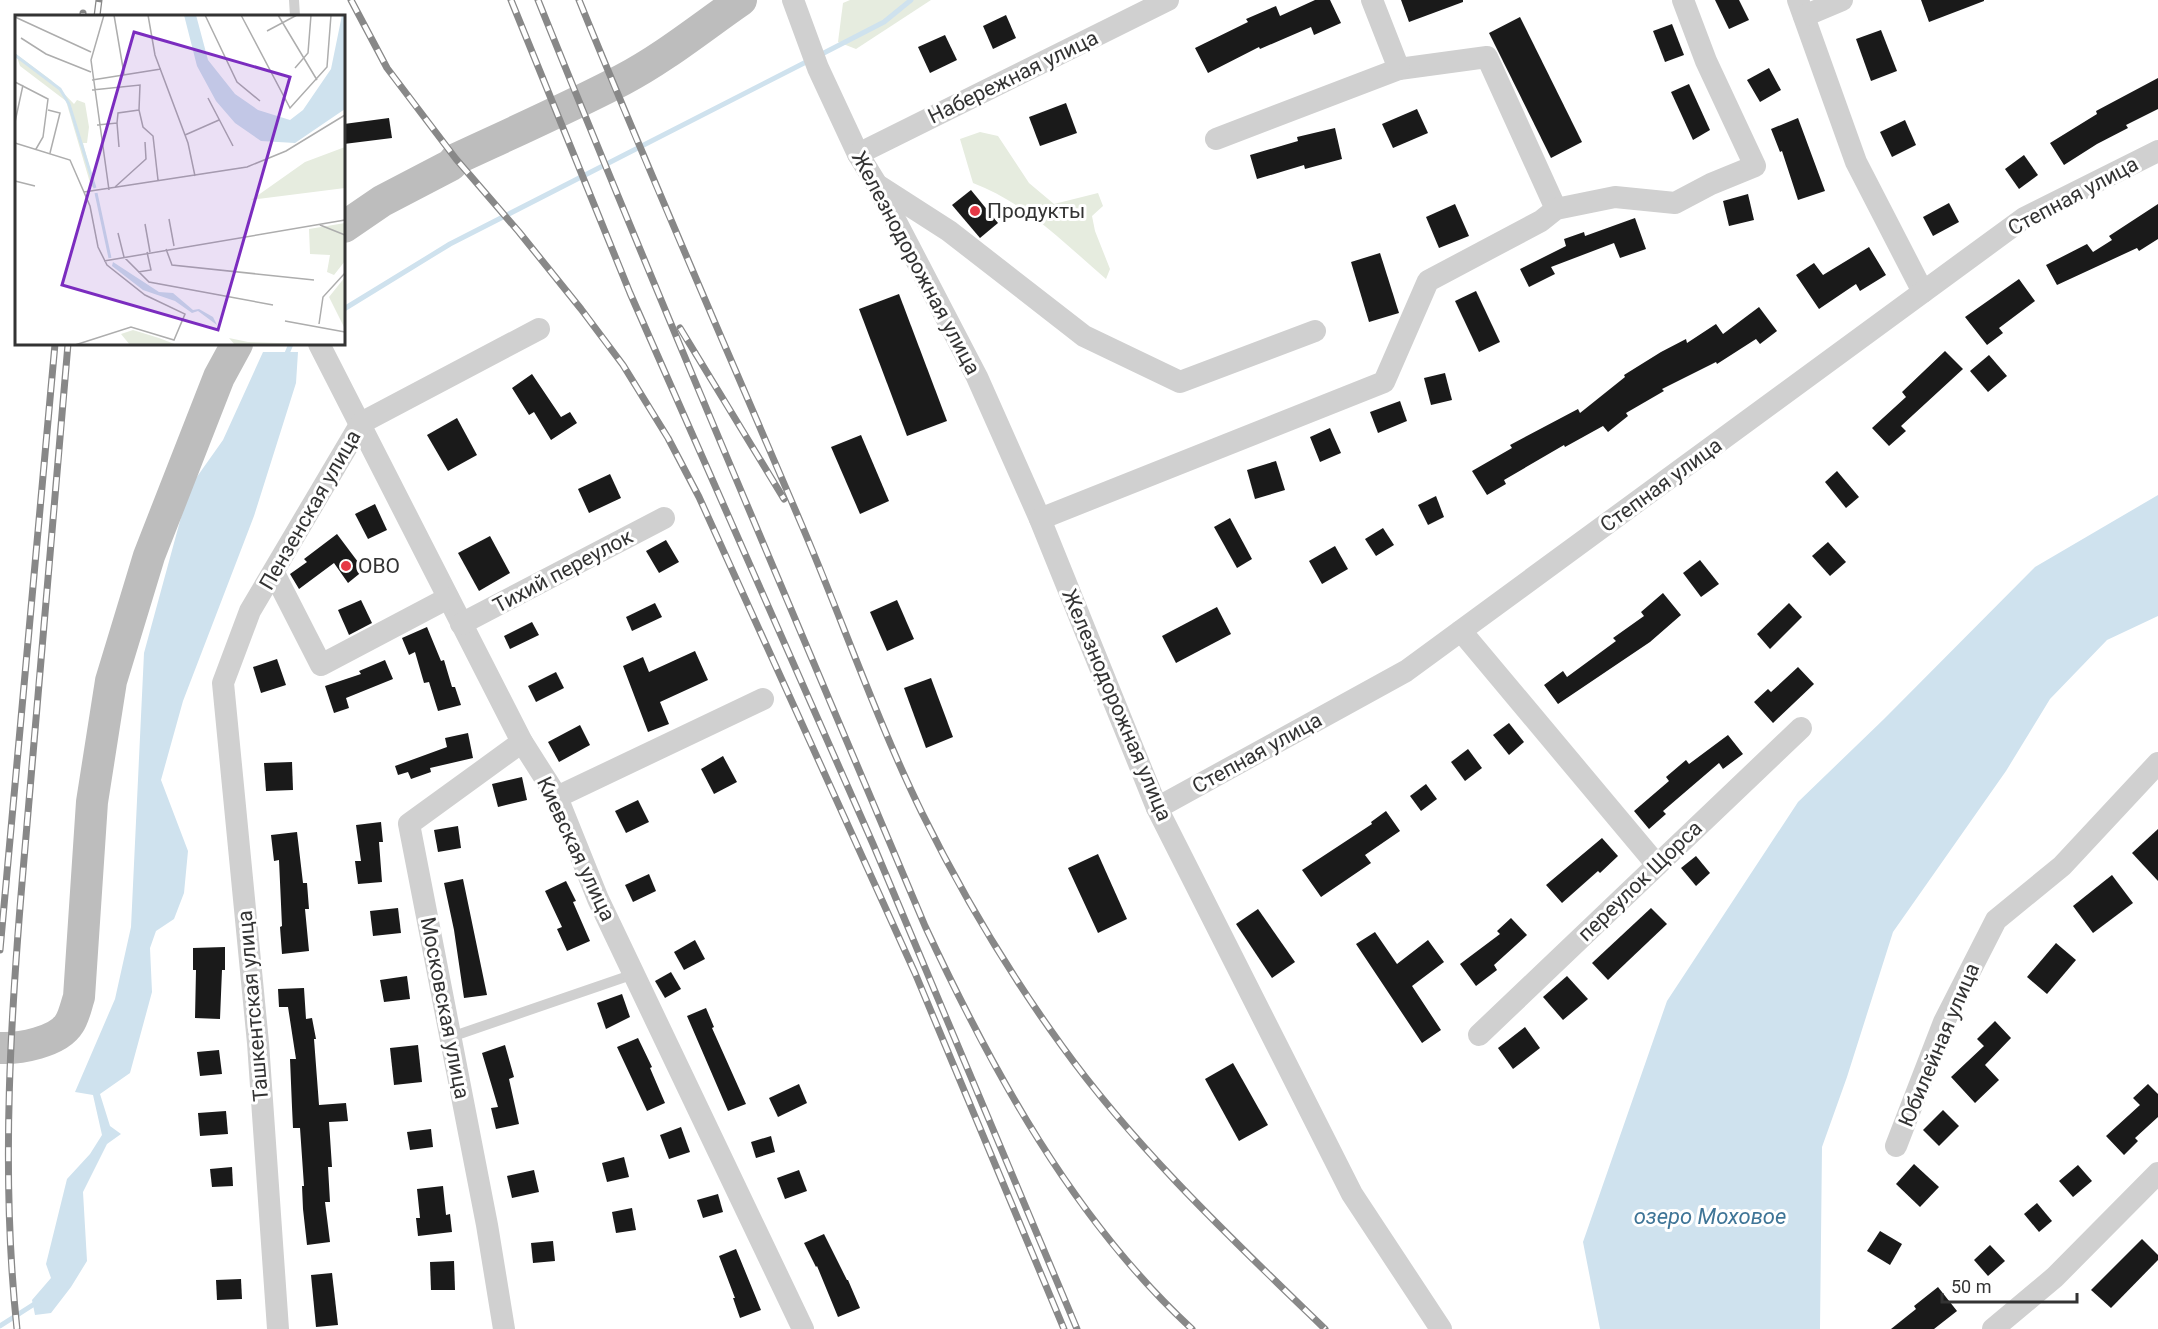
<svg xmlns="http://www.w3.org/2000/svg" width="2158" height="1329" font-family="Roboto,sans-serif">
<rect width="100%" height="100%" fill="#fff"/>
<g fill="#e6ecdf">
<path d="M850 0H931L856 49 838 42 843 3Z"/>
<path d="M980 132 998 136 1029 183 1054 204 1098 193 1103 206 1092 216 1095 231 1110 269 1106 279C1064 243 1026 203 973 183L960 139Z"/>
</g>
<g fill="#cfe2ee">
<path d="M263 352H298L296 383 254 516 183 701 161 780 188 851 184 893 174 919 156 931 150 948 152 992 130 1073 100 1094 110 1126 121 1134 107 1144 83 1192 87 1261 71 1287 51 1313 35 1315 32 1300 51 1278 46 1264 67 1179 90 1154 102 1135 93 1095 75 1092 115 999 131 927 144 653 189 488 223 440Z"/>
<path d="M2158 495V616L2107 640 2050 699 2006 771 1893 932 1847 1077 1822 1147 1820 1329H1600L1583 1242 1667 1001 1798 802 1884 719 2035 567Z"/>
</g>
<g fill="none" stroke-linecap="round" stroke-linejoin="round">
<g stroke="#cfe2ee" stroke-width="5">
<path d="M818 56 884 22 911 0"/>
<path d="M344 309 450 244 810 60"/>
<path d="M285 358 291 344"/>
<path d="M0 1326 39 1301"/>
</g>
</g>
<g fill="#1a1a1a">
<path d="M1315 0H1330L1341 23 1314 35 1311 27 1260 49 1259 47 1208 73 1195 48 1248 22 1246 19 1276 6 1280 16Z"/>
<path d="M1401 0H1463V2L1409 22Z"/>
<path d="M1715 0H1739L1749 20 1729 29Z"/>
<path d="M1921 0H1984V1L1929 22Z"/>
<path d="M1006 15 1016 38 993 49 983 26Z"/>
<path d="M1520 17 1582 142 1551 158 1489 33Z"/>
<path d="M1672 24 1684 55 1665 62 1653 31Z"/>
<path d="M1881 30 1897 71 1871 81 1856 39Z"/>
<path d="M945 35 957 60 930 73 918 47Z"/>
<path d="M1769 68 1781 90 1760 102 1747 80Z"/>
<path d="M2158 78V109L2126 125 2128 128 2097 144 2064 165 2050 143 2097 114 2096 111Z"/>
<path d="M1689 84 1710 130 1693 140 1671 92Z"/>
<path d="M1066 103 1077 133 1040 146 1029 117Z"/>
<path d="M1417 109 1428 133 1393 148 1382 124Z"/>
<path d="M389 118 392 138 344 144V124Z"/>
<path d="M1798 118 1825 191 1798 200 1782 151 1780 152 1771 129Z"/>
<path d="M1905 120 1916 145 1892 157 1880 132Z"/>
<path d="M1335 128 1342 159 1305 169 1304 165 1257 179 1250 155 1298 141 1297 137Z"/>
<path d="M2024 155 2038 175 2019 189 2005 169Z"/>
<path d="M971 190 998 223 980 238 952 205Z"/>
<path d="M1748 194 1754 220 1729 226 1723 201Z"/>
<path d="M1949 203 1959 222 1933 236 1923 217Z"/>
<path d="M1455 204 1469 236 1439 248 1426 217Z"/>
<path d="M2158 204V239L2139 251 2137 248 2057 285 2046 265 2087 244 2093 252 2112 240 2109 236Z"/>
<path d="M1635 218 1646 249 1620 258 1614 243 1551 267 1555 274 1529 287 1520 269 1566 246 1564 239 1584 232 1585 236Z"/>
<path d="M1869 247 1886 275 1860 291 1856 284 1819 309 1796 275 1814 263 1823 275Z"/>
<path d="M1380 253 1399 313 1369 322 1351 262Z"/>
<path d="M2019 279 2035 301 1999 328 2003 333 1987 345 1965 317Z"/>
<path d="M1476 291 1500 342 1479 352 1455 301Z"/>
<path d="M899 294 947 421 907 436 859 309Z"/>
<path d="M1759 307 1777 331 1760 344 1756 339 1717 364 1716 362 1662 389 1664 391 1626 413 1628 416 1608 432 1603 426 1565 447 1564 445 1504 480 1506 484 1487 495 1472 471 1512 448 1510 445 1578 409 1580 413 1625 377 1624 375 1661 352 1686 339 1687 343 1716 324 1723 334Z"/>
<path d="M1945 351 1963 369 1901 426 1906 431 1889 446 1872 428 1906 397 1902 392Z"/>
<path d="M1989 355 2007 376 1988 392 1970 371Z"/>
<path d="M1445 373 1452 400 1431 405 1424 378Z"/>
<path d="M532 374 561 417 570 412 577 423 551 440 534 412 529 415 512 388Z"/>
<path d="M1400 401 1407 421 1378 433 1370 412Z"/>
<path d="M457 418 477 455 448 471 427 435Z"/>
<path d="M1330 428 1341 453 1320 462 1310 437Z"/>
<path d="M861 435 889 501 860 514 831 447Z"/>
<path d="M1276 461 1285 490 1255 499 1247 470Z"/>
<path d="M1837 471 1859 497 1846 508 1825 482Z"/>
<path d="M610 474 621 498 589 513 578 489Z"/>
<path d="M1436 496 1444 517 1428 525 1418 505Z"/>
<path d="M375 504 387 530 368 539 355 514Z"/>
<path d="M1230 518 1252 559 1237 568 1214 527Z"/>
<path d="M1383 528 1394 545 1376 556 1365 539Z"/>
<path d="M337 534 364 570 348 583 334 563 299 589 290 574 307 562 304 559Z"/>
<path d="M490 536 510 573 479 591 458 553Z"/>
<path d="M666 540 679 562 659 573 646 551Z"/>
<path d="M1828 542 1846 562 1830 576 1812 556Z"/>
<path d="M1335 546 1348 569 1322 584 1309 561Z"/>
<path d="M1700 560 1719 584 1701 597 1683 573Z"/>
<path d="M1663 593 1681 615 1650 642 1558 704 1544 685 1563 671 1567 677 1616 641 1613 638 1644 616 1641 612Z"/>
<path d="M361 600 372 623 349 635 338 610Z"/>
<path d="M897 600 914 639 887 651 870 612Z"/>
<path d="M655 603 662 617 632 631 626 617Z"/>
<path d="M1789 603 1802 617 1770 649 1757 634Z"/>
<path d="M1217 607 1231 634 1176 663 1162 636Z"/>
<path d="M532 622 539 635 510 649 504 636Z"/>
<path d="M427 627 441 661 444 660 452 687H455L461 705 438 711 429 682 424 683 415 652 409 655 402 638Z"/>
<path d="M695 651 708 680 660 702 669 724 648 732 623 666 643 657 649 672Z"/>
<path d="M277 659 286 685 261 693 253 667Z"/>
<path d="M385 660 393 679 346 698 349 708 334 713 325 686 361 674 359 671Z"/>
<path d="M1798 667 1814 684 1773 723 1754 702 1768 689 1771 692Z"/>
<path d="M556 672 564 688 536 702 528 686Z"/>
<path d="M931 678 953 737 926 748 904 688Z"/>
<path d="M1509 723 1524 742 1509 755 1493 735Z"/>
<path d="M580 725 590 745 559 762 548 742Z"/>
<path d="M468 733 473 758 430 768 431 772 411 779 408 772 398 775 395 766 447 747 445 738Z"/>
<path d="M1728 735 1743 754 1723 769 1719 763 1663 811 1666 814 1649 829 1634 811 1669 781 1666 777 1686 760 1689 764Z"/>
<path d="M1468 749 1482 768 1465 781 1451 762Z"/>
<path d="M723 756 737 782 714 794 701 769Z"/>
<path d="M292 762 293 790 266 791 264 763Z"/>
<path d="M522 777 527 800 498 807 492 784Z"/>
<path d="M1426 784 1437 799 1421 811 1410 796Z"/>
<path d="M638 800 649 822 626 833 615 811Z"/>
<path d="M1386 811 1400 831 1365 855 1371 863 1321 897 1302 870 1372 824 1371 822Z"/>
<path d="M381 822 383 842H379L382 882 358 884 355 861H361L356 825Z"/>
<path d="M458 826 461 848 438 852 434 830Z"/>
<path d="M2158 829V881L2132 853Z"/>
<path d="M297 832 303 883H307L309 909H305L309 951 282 954 280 927 282 926 279 860 274 861 271 835Z"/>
<path d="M1602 838 1618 856 1600 873 1598 871 1562 903 1546 885Z"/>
<path d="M1098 854 1127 919 1098 933 1068 868Z"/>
<path d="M1696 856 1710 873 1696 886 1681 868Z"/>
<path d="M649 874 656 891 633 902 625 885Z"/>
<path d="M2112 875 2133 903 2093 933 2073 906Z"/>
<path d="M463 879 487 995 464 998 454 930 444 883Z"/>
<path d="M566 881 576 901 573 902 590 941 567 951 557 929 562 927 545 891Z"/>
<path d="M398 908 401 933 373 936 370 911Z"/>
<path d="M1651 908 1667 924 1608 980 1592 963Z"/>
<path d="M1258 909 1295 962 1272 978 1236 924Z"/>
<path d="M1511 918 1527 935 1494 965 1497 970 1476 986 1460 964 1500 934 1497 931Z"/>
<path d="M1375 932 1397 964 1428 940 1444 962 1412 986 1441 1030 1422 1043 1356 944Z"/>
<path d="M695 940 705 959 684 970 674 952Z"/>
<path d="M2056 943 2076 960 2047 994 2027 977Z"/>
<path d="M225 947V970H222L220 1019 195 1018 196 970H193V948Z"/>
<path d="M671 972 681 989 665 998 655 981Z"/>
<path d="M407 976 410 999 384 1002 380 980Z"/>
<path d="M1567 976 1588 999 1563 1020 1543 997Z"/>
<path d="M304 988 306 1019 312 1018 316 1039H314L319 1105 346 1103 348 1121 329 1122 332 1167H328L330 1202H325L330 1242 307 1245 303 1209 302 1186H304L300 1128H293L292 1107 290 1059H296L288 1007H279L278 989Z"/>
<path d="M622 994 630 1017 606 1029 597 1003Z"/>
<path d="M706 1008 714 1027 712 1028 746 1104 728 1111 687 1016Z"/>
<path d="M1995 1021 2011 1038 1985 1065 1999 1080 1975 1103 1951 1077 1984 1046 1977 1039Z"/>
<path d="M1525 1027 1540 1048 1513 1069 1498 1048Z"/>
<path d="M638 1038 652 1067 650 1068 665 1103 647 1111 617 1047Z"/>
<path d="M418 1045 422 1082 394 1085 390 1048Z"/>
<path d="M505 1045 514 1077 509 1079 519 1124 496 1129 491 1108 498 1107 482 1053Z"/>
<path d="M219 1050 222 1074 200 1076 197 1052Z"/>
<path d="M1233 1063 1268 1125 1239 1141 1205 1079Z"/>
<path d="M799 1084 807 1103 778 1117 769 1098Z"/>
<path d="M2148 1084 2158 1094V1117L2135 1138 2138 1141 2124 1155 2106 1136 2140 1105 2133 1098Z"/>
<path d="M1943 1110 1959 1126 1939 1146 1923 1130Z"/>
<path d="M226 1111 228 1134 200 1136 198 1113Z"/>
<path d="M681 1127 690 1152 669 1159 660 1135Z"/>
<path d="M431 1129 433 1147 410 1150 407 1132Z"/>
<path d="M771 1136 775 1152 756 1158 751 1142Z"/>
<path d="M624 1157 629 1177 607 1182 602 1163Z"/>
<path d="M1914 1164 1939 1187 1920 1207 1896 1184Z"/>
<path d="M2078 1165 2092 1181 2073 1197 2059 1181Z"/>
<path d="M232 1167 233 1186 212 1187 210 1169Z"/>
<path d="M534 1170 539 1192 512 1198 507 1176Z"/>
<path d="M799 1170 807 1191 785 1199 777 1178Z"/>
<path d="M443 1186 446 1215 450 1214 452 1232 418 1236 416 1218H420L417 1189Z"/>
<path d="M718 1194 723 1212 703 1218 697 1200Z"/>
<path d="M2037 1203 2052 1221 2039 1232 2024 1214Z"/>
<path d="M632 1208 636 1230 616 1233 612 1212Z"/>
<path d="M1880 1231 1902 1244 1890 1265 1867 1251Z"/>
<path d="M824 1234 847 1280H848L860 1308 838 1317 817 1266 816 1267 804 1243Z"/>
<path d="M2142 1239 2158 1255V1260L2111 1308 2091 1290Z"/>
<path d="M553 1241 555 1261 533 1263 531 1243Z"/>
<path d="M1990 1245 2005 1261 1988 1276 1974 1260Z"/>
<path d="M736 1249 761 1310 740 1318 733 1298H735L719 1256Z"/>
<path d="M454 1261 455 1290H431L430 1262Z"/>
<path d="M332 1273 338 1325 316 1327 311 1275Z"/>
<path d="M241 1279 242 1299 217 1300 216 1280Z"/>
<path d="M1938 1287 1957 1311 1934 1329H1891L1916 1309 1914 1306Z"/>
</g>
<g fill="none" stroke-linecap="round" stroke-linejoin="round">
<g stroke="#d0d0d0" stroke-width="10">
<path d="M294 0 295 16"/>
<path d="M451 1037 634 974"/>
</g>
<g stroke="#d0d0d0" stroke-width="22">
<path d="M793 0 818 68 858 154 877 185 977 377 1040 519 1157 808 1352 1194 1441 1329"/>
<path d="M1798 0 1856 162 1923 292"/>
<path d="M1804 16 1842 0"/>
<path d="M1399 69 1487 57 1556 209"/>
<path d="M1216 139 1399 69 1372 0"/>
<path d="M858 154 1168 0"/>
<path d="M879 186 949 231 1084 336 1180 382 1315 331"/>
<path d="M319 344 522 742 557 797 598 899 803 1329"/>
<path d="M1040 519 1384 382 1428 281 1541 221 1556 209 1615 197 1675 203 1711 184 1755 166 1706 61 1683 0"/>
<path d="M274 573 321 665 448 598"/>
<path d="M461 624 664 518"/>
<path d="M1461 631 1657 865"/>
<path d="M557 797 763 699"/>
<path d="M1157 808 1406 671 2024 218 2158 151"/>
<path d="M1479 1035 1801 728"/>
<path d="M1896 1146 1944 1022 1996 920 2062 866 2158 763"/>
<path d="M278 1329 258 1043 223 683 250 611 361 423 539 329"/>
<path d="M504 1329 487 1225 409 824 522 742"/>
<path d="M1993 1329 2055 1277 2158 1173"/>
</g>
<g stroke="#bdbdbd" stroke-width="32">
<path d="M344 227 382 201 451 165 456 159C512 133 568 108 622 80 664 58 702 27 741 0"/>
<path d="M0 1048C19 1049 58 1042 69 1024 74 1017 76 1006 79 997L92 802 111 681 149 556 219 377 237 344"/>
</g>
<defs>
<g id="rail">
<path d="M351 0 387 68 456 159 519 232 581 309 623 365 668 438 699 497 915 973 1064 1329"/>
<path d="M511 0 630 293 873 844 1077 1329"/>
<path d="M538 0C663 310 795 618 925 926 993 1072 1073 1219 1192 1329"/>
<path d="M579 0C651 177 728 352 803 528 843 622 877 721 922 813 962 894 1009 973 1062 1046 1137 1150 1232 1239 1325 1329"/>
<path d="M83 16V13"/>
<path d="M97 16 99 0"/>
<path d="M680 328 784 499"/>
<path d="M0 950 55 344"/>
<path d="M17 1329C0 1171 11 1007 25 848 39 680 54 512 68 344"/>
</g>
</defs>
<use href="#rail" stroke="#888" stroke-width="7"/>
<use href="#rail" stroke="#fff" stroke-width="4.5" stroke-dasharray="14" stroke-linecap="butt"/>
</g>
<g fill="#e63946" stroke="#fff" stroke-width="2">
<circle cx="975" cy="211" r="6"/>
<circle cx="346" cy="566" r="6"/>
</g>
<g text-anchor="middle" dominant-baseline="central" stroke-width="6" stroke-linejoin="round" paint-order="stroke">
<g font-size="21" fill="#333" stroke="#fff">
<text transform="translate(1013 77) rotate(-26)">Набережная улица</text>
<text transform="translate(2073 196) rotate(-28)">Степная улица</text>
<text transform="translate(916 263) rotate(62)">Железнодорожная улица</text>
<text transform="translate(1661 485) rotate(-36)">Степная улица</text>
<text transform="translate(310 510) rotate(-60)">Пензенская улица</text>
<text transform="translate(563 571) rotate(-28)">Тихий переулок</text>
<text transform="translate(1117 705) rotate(67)">Железнодорожная улица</text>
<text transform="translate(1257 753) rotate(-29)">Степная улица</text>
<text transform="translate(576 849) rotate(65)">Киевская улица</text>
<text transform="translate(1640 881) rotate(-44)">переулок Щорса</text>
<text transform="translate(253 1006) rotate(-95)">Ташкентская улица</text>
<text transform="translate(445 1008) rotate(79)">Московская улица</text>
<text transform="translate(1939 1045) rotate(-67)">Юбилейная улица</text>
</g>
<g font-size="21" fill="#333" stroke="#fff" text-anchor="start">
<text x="987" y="211">Продукты</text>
<text x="358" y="566">ОВО</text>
</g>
<g font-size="22" font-style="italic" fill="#3f7597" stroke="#fff">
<text x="1710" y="1216">озеро Моховое</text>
</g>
</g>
<g transform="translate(15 15)">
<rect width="330" height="330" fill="#fff"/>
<path d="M1 39 36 65 59 89 62 85 70 88 74 112 72 128H68L80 173 76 171 51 86 5 51ZM330 132V173L236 185 290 147ZM330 208V246L319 260 312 257 315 240 295 239 294 214ZM330 262V314L314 282ZM118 315 144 323 162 330H115L106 319ZM214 323 233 327 326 330H220Z" fill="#e6ecdf"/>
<path d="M169 0H181L193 45 220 79 243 95 275 105 288 95 316 54 327 0H330V94L280 128 246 126 220 108 201 86 182 51ZM98 247 144 277 158 278 178 295 184 294 198 302 202 310 183 296 177 298 160 286 128 275 97 251Z" fill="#cfe2ee"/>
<path fill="none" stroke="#cfe2ee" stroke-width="3" d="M0 40 45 74 54 89 80 173M81 178 95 243"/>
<path fill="none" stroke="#adadad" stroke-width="1.5" d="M89 0 76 45 94 175M99 0 109 59M133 0 140 40 173 128 180 161M190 0 222 67 245 86M226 0 275 93 312 52 316 0M263 0 302 65M0 2 76 37M252 16 282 0M6 23 31 39 76 57M280 53 293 38 296 0M77 65 146 54M0 67 33 84 28 122 21 134M77 75 125 70 124 95 128 112 138 121 143 165M193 83 218 131M33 95 45 98 35 138M0 107 8 70M102 108 103 98 124 95M82 110 102 108 104 132M170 120 204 105M0 128 55 145 75 191 83 232 92 250 130 280 170 299 159 325 116 312 60 330M0 166 20 171M100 172 131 144 130 127M69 177 232 152 271 136 330 100M154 204 159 231M130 209 135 237M305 210 330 220M103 218 109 242 134 267 258 290M151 234 157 250 299 265M89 246 330 205M123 257 136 255 132 237M270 306 330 317M304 309 308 282 330 258"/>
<path fill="#7b2cbf" fill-opacity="0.15" stroke="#7b2cbf" stroke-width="3" d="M119 17 275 62 203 315 47 270Z"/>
<rect width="330" height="330" fill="none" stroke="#333" stroke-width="3"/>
</g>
<path d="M1942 1293v9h135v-9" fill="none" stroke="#333333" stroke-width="3"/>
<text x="1951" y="1293" font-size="18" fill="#333333" stroke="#ffffff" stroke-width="4.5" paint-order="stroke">50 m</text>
</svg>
